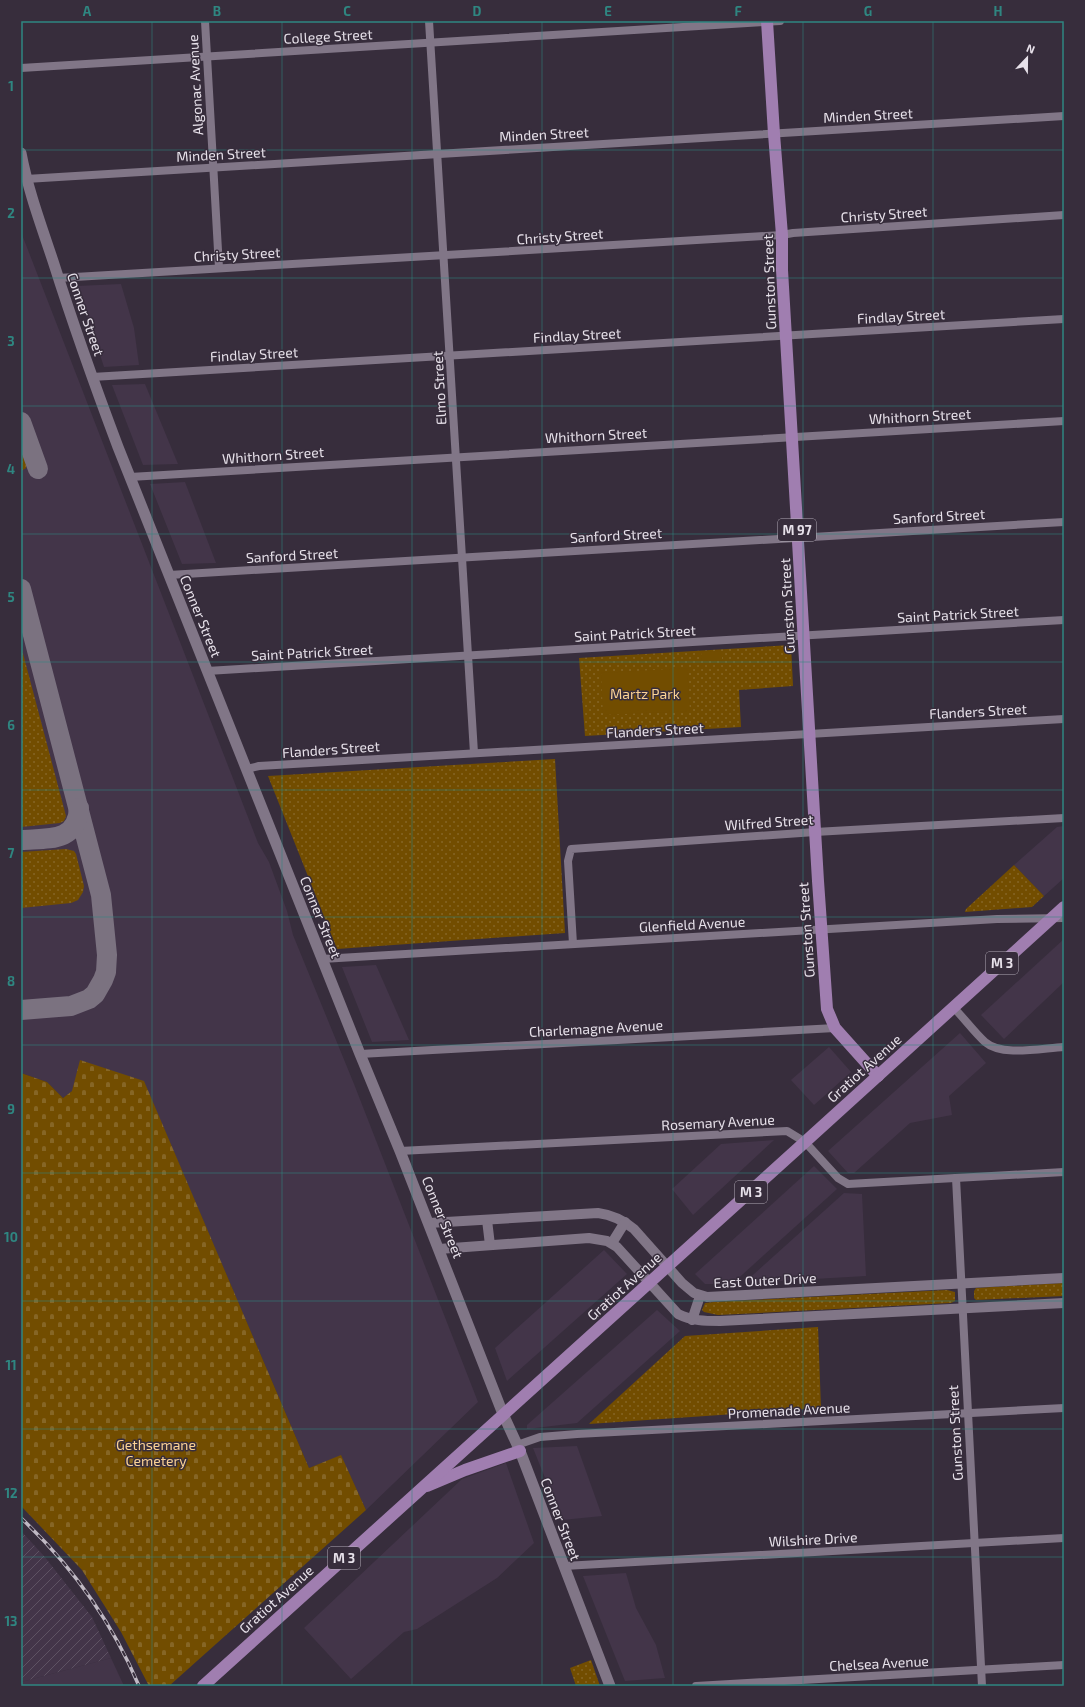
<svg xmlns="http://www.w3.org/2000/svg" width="1085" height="1707" font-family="'Exo 2',sans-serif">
<defs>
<pattern id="industrial-furrows" width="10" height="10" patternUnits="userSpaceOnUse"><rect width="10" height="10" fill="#433549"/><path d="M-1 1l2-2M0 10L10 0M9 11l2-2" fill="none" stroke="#5e5263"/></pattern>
<pattern id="grass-dots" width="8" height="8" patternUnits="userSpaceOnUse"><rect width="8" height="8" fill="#724d00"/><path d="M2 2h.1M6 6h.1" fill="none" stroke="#866625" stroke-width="1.8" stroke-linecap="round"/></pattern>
<pattern id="cemetery-stones" width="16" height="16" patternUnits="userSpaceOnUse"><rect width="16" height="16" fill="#724d00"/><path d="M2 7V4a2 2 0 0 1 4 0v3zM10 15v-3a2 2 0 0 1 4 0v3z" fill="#866625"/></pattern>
</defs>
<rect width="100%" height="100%" fill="#372d3c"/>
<g fill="#433549">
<path d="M21 232 258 843 269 862 287 911 293 935 354 1084 478 1402 366 1510 341 1456 309 1468 144 1082 72 1091 63 1098 47 1082 21 1073Z"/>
<path d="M121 284 134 328 139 365 104 367 77 286Z"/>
<path d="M145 384 178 464 143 465 112 385Z"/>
<path d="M185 482 216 563 182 564 150 484Z"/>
<path d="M1064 826V878L1044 896 1014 865 1057 827Z"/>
<path d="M1064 939V982L1004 1039 981 1015Z"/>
<path d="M376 965 409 1040 372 1042 342 967Z"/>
<path d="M960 1033 986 1063 949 1096 952 1115 910 1123 854 1173H848L828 1151Z"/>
<path d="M829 1047 851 1072 814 1105 791 1080Z"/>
<path d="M774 1140 693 1215 672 1189 721 1144Z"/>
<path d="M814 1166 837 1189 732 1284H705L695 1274Z"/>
<path d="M844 1193 862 1194 866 1276 744 1283Z"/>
<path d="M604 1250 627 1274 507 1381 495 1348Z"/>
<path d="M657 1310 680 1331 577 1423 527 1429V1425Z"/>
<path d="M577 1446 602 1516 562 1520 533 1448Z"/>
<path d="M506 1463 534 1543 497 1578 417 1629 404 1632 351 1679 304 1628 462 1479Z"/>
<path d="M626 1573 636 1608 656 1645 665 1678 625 1681 583 1576Z"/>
<path d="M111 1658 124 1686H22L21 1682Z"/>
</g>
<path fill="url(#industrial-furrows)" d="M21 1531 44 1556 92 1617 111 1658 21 1682Z"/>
<g fill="url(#grass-dots)">
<path d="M21 444 27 460 26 468 21 471Z"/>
<path d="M791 645 793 686 739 690 741 727 585 736 579 658Z"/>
<path d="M21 646 66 816 64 821 60 823 21 827Z"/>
<path d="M555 759 565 933 337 949 268 776Z"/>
<path d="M66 849 74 851 76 854 84 886 83 892 78 900 71 903 21 908V852Z"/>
<path d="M1014 865 1044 896 1032 907 965 912 966 909Z"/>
<path d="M1064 1283V1296L976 1300 974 1298V1291L976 1288Z"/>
<path d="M947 1290 955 1292V1301L951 1303 718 1315 704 1312 702 1310 705 1303 714 1302Z"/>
<path d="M818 1327 821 1408 589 1424 685 1336Z"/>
<path d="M591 1660 600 1686H576L570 1668Z"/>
</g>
<path fill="url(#cemetery-stones)" d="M80 1060 144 1081 309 1468 341 1455 366 1510 169 1686H149L121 1632 82 1570 21 1506V1073L47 1082 63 1098 72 1091Z"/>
<g fill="#724d00">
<path d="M722 651V660L702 661 701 652Z"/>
<path d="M687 668 690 711 603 715 601 673Z"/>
</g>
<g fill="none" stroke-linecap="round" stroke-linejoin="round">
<g stroke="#7b7280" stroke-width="20">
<path d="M21 422 38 469"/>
<path d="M21 589 101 895 107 955 106 972 103 980 95 994 89 999 71 1006 21 1010"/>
<path d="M21 840C47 838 77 843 79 808"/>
</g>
<g stroke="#817687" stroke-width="8">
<path d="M205 21 219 268"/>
<path d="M429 21 474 753"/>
<path d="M21 68 780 21"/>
<path d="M26 179 1064 116"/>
<path d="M58 278 782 235 793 233 1064 215"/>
<path d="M92 377 1064 319"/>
<path d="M130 477 1064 421"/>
<path d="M169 575 1064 522"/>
<path d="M207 671 1064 620"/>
<path d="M247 769 259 766 1064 719"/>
<path d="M573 944 568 861 571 849 815 832 1064 818"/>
<path d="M322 959 997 919 1064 918"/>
<path d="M953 1007C964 1018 974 1032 985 1042 1002 1057 1042 1048 1064 1047"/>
<path d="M360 1054 835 1028"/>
<path d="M400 1151 787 1131 805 1142 838 1178 848 1184 1064 1172"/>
<path d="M956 1178 982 1686"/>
<path d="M517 1445 540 1437 577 1434 1064 1408"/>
<path d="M564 1566 1064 1538"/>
<path d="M696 1686 1064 1665"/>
</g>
<g stroke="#817687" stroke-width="10">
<path d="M487 1220 490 1245"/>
<path d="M429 1223 598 1213C613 1215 623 1220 634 1229L682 1283 694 1293 707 1297 1064 1278"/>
<path d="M612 1243 625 1222"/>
<path d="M439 1249 589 1238 607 1241 617 1247 678 1314C692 1321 705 1321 720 1321L1064 1303"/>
<path d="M692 1320 700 1296"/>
</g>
<path stroke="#817687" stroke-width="11" d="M21 153C28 190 41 225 53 261 73 324 95 386 118 447L360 1054 400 1151 503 1414 520 1451 610 1686"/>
<g stroke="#a07eb0" stroke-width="12">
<path d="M767 21 774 134 782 235V270L818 881 827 1009 835 1028 878 1076"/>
<path d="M427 1486 465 1470 520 1451"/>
<path d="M203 1686 805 1142 1064 907"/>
</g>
<defs>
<path id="rail" d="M21 1518C71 1565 112 1622 139 1686"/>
</defs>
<use href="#rail" stroke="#bfb8c3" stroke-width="3.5"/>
<use href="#rail" stroke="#372d3c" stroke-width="2" stroke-dasharray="6" stroke-linecap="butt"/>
</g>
<path fill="none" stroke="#2f8681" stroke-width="1" stroke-opacity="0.55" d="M152 21V1686M282 21V1686M412 21V1686M542 21V1686M673 21V1686M803 21V1686M933 21V1686M21 150H1064M21 278H1064M21 406H1064M21 534H1064M21 662H1064M21 790H1064M21 917H1064M21 1045H1064M21 1173H1064M21 1301H1064M21 1429H1064M21 1557H1064"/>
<g text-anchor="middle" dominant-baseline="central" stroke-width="3" stroke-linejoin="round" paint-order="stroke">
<g fill="#372d3c" stroke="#b2abb6" stroke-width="1">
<rect x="778" y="519" width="38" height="22" rx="3"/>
<rect x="986" y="952" width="32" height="22" rx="3"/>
<rect x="735" y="1181" width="32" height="22" rx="3"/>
<rect x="328" y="1547" width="32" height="22" rx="3"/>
</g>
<g font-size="13" font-weight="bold" fill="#e7e1ea">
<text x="797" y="530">M 97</text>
<text x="1002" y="963">M 3</text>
<text x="751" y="1192">M 3</text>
<text x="344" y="1558">M 3</text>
</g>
<g font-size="14" fill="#e7e1ea" stroke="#372d3c">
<text transform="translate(328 36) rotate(-3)">College Street</text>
<text transform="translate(195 85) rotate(-93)">Algonac Avenue</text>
<text transform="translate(868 115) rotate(-3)">Minden Street</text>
<text transform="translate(544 134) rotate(-3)">Minden Street</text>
<text transform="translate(221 154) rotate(-3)">Minden Street</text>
<text transform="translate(884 214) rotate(-4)">Christy Street</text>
<text transform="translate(560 236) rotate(-4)">Christy Street</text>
<text transform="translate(237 254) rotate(-3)">Christy Street</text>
<text transform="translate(769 282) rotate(-92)">Gunston Street</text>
<text transform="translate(86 314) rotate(71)">Conner Street</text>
<text transform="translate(901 316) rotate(-3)">Findlay Street</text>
<text transform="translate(577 335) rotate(-3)">Findlay Street</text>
<text transform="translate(254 354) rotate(-3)">Findlay Street</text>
<text transform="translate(439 388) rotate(-93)">Elmo Street</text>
<text transform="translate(920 416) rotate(-3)">Whithorn Street</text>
<text transform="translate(596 435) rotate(-3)">Whithorn Street</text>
<text transform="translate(273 455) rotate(-4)">Whithorn Street</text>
<text transform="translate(939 516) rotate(-3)">Sanford Street</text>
<text transform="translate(616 535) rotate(-3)">Sanford Street</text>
<text transform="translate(292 555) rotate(-3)">Sanford Street</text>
<text transform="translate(787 606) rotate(-93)">Gunston Street</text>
<text transform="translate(958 614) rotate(-3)">Saint Patrick Street</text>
<text transform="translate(201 616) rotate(68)">Conner Street</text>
<text transform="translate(635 633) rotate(-3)">Saint Patrick Street</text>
<text transform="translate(312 652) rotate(-3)">Saint Patrick Street</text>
<text transform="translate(978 711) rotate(-3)">Flanders Street</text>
<text transform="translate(655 730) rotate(-3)">Flanders Street</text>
<text transform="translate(331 749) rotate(-4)">Flanders Street</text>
<text transform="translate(769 822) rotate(-4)">Wilfred Street</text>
<text transform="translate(321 917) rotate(68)">Conner Street</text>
<text transform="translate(692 924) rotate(-3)">Glenfield Avenue</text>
<text transform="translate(806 930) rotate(-94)">Gunston Street</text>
<text transform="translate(596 1028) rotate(-3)">Charlemagne Avenue</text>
<text transform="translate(864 1068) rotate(-42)">Gratiot Avenue</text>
<text transform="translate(718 1122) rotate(-3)">Rosemary Avenue</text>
<text transform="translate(443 1217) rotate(68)">Conner Street</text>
<text transform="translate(765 1280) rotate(-3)">East Outer Drive</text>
<text transform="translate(624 1286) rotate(-42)">Gratiot Avenue</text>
<text transform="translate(789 1410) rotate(-3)">Promenade Avenue</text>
<text transform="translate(955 1433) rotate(-93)">Gunston Street</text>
<text transform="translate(561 1519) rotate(69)">Conner Street</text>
<text transform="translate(813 1539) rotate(-3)">Wilshire Drive</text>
<text transform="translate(276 1599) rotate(-42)">Gratiot Avenue</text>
<text transform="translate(879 1663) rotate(-3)">Chelsea Avenue</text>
</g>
<g font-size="14" fill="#fbd294" stroke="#372d3c">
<text x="645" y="693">Martz Park</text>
<text x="156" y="1444">Gethsemane<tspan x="156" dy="16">Cemetery</tspan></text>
</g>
</g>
<rect width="1085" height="1707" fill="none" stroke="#372d3c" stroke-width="44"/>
<g transform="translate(1027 58) rotate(22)" stroke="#372d3c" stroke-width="3" paint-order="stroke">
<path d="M0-3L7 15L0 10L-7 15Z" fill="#e7e1ea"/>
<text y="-6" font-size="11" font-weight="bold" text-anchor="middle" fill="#e7e1ea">N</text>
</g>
<rect x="22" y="22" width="1041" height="1663" fill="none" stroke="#2f8681" stroke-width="1.5"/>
<g font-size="13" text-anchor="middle" font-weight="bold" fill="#2f8681">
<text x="87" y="16">A</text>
<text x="217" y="16">B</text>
<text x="347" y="16">C</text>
<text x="477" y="16">D</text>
<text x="608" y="16">E</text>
<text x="738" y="16">F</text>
<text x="868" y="16">G</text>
<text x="998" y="16">H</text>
<text x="11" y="91">1</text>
<text x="11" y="218">2</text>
<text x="11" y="346">3</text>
<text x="11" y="474">4</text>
<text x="11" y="602">5</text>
<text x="11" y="730">6</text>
<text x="11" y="858">7</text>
<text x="11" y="986">8</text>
<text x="11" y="1114">9</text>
<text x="11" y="1242">10</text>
<text x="11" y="1370">11</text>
<text x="11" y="1498">12</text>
<text x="11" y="1626">13</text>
</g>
</svg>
